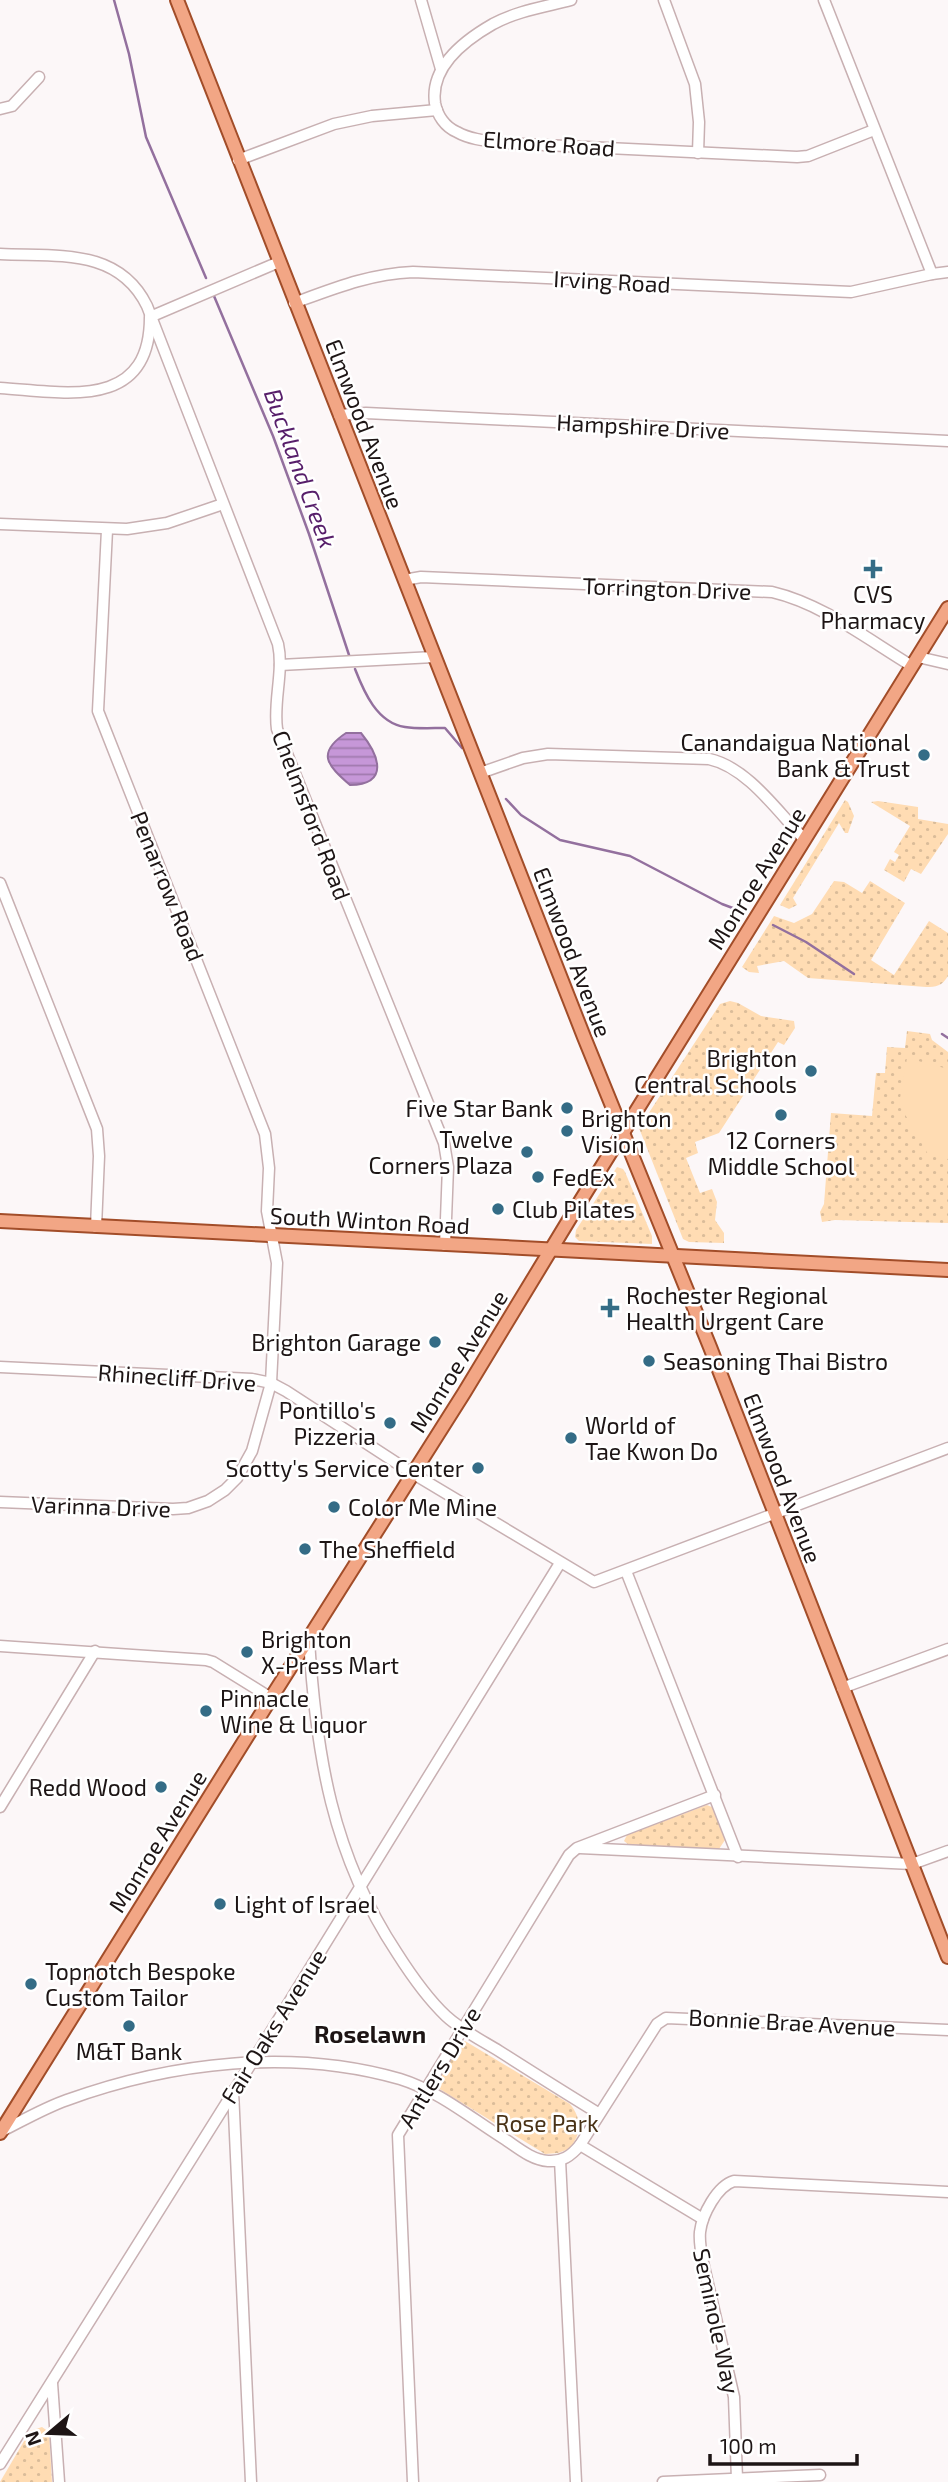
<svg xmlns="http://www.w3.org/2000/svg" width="948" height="2482" font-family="'Exo 2',sans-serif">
<defs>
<pattern id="grass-dots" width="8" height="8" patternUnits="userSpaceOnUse" patternTransform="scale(1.75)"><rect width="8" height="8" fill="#ffdcb3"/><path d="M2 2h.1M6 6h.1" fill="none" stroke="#dabc99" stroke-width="1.8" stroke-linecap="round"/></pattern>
<pattern id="water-rules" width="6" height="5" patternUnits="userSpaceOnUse" patternTransform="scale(1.75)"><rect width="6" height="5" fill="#c697d8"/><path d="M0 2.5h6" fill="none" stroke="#a07aae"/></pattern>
</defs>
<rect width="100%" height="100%" fill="#fcf7f8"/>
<g fill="url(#grass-dots)">
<path d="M845 800 848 802 854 816 848 833H845L839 823 793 898 797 905 789 909 780 905Z"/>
<path d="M878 801 918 807V819L948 824V834L921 874 911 869 904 882 884 870 890 859 895 862 899 855 894 852 910 826 871 802Z"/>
<path d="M834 881 844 882 862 893 870 881 905 903 871 960 894 975 929 921 948 933V976C942 986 936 987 926 987L808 978 784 961 757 966 759 973 749 972 742 967 774 916 794 923 812 914Z"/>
<path d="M730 1001 738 1003 761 1016 794 1021 795 1028 784 1045 778 1042 719 1133 695 1142 698 1153 686 1158 700 1193 712 1189 717 1202 715 1220 724 1233V1243L689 1242 683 1239 639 1128 720 1004Z"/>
<path d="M907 1031 930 1034 932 1040 948 1052V1223L835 1220 822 1222 820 1212 824 1204 831 1113 872 1116 876 1073H885L887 1047 905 1048Z"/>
<path d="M617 1167 623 1169 625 1172 652 1236V1244L579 1241 575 1237 576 1230Z"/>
<path d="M707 1805 714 1808 725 1840 719 1849 629 1845 624 1841 627 1835Z"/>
<path d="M465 2041 570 2104C582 2119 582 2134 569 2149L558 2153 545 2154 438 2088V2079L461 2043Z"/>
<path d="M42 2427 49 2432 52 2482H0L30 2431Z"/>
</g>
<path fill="#ffdcb3" d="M907 1058 948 1069V1159L929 1156 899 1104Z"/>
<path fill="url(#water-rules)" stroke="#93709e" stroke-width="2" d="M346 733H361C379 755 390 784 350 785 327 765 316 753 346 733Z"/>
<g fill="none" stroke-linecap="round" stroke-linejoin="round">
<g stroke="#93709e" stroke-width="2.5">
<path d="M114 0 129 54 146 137 206 278"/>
<path d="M214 296 273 436 309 534 349 655"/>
<path d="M355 669C364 692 377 723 405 727 417 729 432 728 445 728L462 748"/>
<path d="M506 799 521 815 560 840 630 856 722 904 738 910"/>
<path d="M773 925 806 942 854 974"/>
<path d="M942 1034 948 1038"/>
</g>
<defs>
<g id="minor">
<path d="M421 0 441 69"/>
<path d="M571 0C544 7 517 11 493 24 465 40 430 67 435 103 437 115 445 127 457 132 471 140 489 141 504 143L797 157 808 156 874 130"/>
<path d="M664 0 695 84 699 122 698 153"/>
<path d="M824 0 932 274"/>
<path d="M0 109 12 106 39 77"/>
<path d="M238 160 334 124 372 116 437 110"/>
<path d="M0 254C56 257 118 247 147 306L278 644C284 672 273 701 277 729L444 1143 448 1167 445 1245"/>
<path d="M294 303C335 288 369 274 413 272L851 292 932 274 948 272"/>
<path d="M0 388C64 392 150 412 150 317L279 262"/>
<path d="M339 415 366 413 948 441"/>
<path d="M0 524 127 529 167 523 223 504"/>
<path d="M404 580 421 577 772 592C823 604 867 639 912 666"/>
<path d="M918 657 948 664"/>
<path d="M280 665 434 657"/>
<path d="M480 773 523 758 548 754 709 759C747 767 778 812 804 839"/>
<path d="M0 883 97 1129 99 1156 96 1227"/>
<path d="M0 1367 252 1379 271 1383 286 1391 412 1473 594 1582 948 1448"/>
<path d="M0 1502 173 1509 188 1508 208 1501 225 1490 237 1478 252 1451 271 1383 277 1263 267 1211 269 1168 265 1134 98 711 107 530"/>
<path d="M626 1571 738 1857"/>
<path d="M309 1640C316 1754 332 1855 397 1953 411 1975 427 1998 446 2016 461 2030 481 2040 499 2051 532 2072 565 2093 598 2113"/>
<path d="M0 1646 206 1660 213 1662 271 1698"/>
<path d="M842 1688 948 1649"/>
<path d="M0 1807 95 1651"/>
<path d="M580 1848 912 1864 948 1851"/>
<path d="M233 2091 251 2482"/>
<path d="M0 2132C22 2121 44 2108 67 2100 172 2062 292 2048 400 2079 439 2091 472 2119 506 2140 518 2148 532 2160 548 2161 562 2162 571 2156 580 2145L703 2219"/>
<path d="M580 2145 657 2024 666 2018 948 2030"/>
<path d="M560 2160 576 2482"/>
<path d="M52 2383 59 2482"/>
<path d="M0 2464 259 2051 560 1563"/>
<path d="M737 2479 734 2397 703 2262C701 2252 699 2242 700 2232 702 2215 717 2186 734 2181L948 2192"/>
<path d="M413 2482 398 2135 569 1855 577 1848 715 1795"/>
<path d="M663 2482 820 2475"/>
</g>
<g id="major">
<path d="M177 0 584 1037 710 1347 948 1957"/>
<path d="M0 1221 948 1270"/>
<path d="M0 2133 271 1698 464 1393 578 1205 948 608"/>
</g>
</defs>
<use href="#minor" stroke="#c8b0b2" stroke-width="13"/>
<use href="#major" stroke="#a24d29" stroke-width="16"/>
<use href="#minor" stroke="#fff" stroke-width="10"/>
<use href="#major" stroke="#f2a685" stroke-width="12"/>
</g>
<g fill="#346c86" stroke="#fff" stroke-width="2.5">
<path d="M869.5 558.5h7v7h7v7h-7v7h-7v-7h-7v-7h7z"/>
<circle cx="924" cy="755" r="7"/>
<circle cx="811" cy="1071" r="7"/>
<circle cx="567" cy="1108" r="7"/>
<circle cx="781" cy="1115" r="7"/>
<circle cx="567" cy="1131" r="7"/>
<circle cx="527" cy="1152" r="7"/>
<circle cx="538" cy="1177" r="7"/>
<circle cx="498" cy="1209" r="7"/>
<path d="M606.5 1297.5h7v7h7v7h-7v7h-7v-7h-7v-7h7z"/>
<circle cx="435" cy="1342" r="7"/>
<circle cx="649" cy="1361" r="7"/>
<circle cx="390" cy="1423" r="7"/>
<circle cx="571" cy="1438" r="7"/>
<circle cx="478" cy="1468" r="7"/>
<circle cx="334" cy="1507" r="7"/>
<circle cx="305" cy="1549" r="7"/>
<circle cx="247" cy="1652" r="7"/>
<circle cx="206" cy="1711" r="7"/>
<circle cx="161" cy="1787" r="7"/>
<circle cx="220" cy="1904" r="7"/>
<circle cx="31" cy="1984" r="7"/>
<circle cx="129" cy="2026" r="7"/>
</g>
<g text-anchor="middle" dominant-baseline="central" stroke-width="5" stroke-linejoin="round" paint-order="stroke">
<g font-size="23" fill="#1d1515" stroke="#fff">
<text transform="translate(549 143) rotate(4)">Elmore Road</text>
<text transform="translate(612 281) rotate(3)">Irving Road</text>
<text transform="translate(365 424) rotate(69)">Elmwood Avenue</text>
<text transform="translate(643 426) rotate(3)">Hampshire Drive</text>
<text transform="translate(667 588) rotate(2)">Torrington Drive</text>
<text transform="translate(312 815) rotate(69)">Chelmsford Road</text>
<text transform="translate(756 878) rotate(-58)">Monroe Avenue</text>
<text transform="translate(168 886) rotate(68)">Penarrow Road</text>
<text transform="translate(573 952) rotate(69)">Elmwood Avenue</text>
<text transform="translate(370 1220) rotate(3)">South Winton Road</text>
<text transform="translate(458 1361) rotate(-58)">Monroe Avenue</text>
<text transform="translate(177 1377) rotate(4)">Rhinecliff Drive</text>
<text transform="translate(783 1478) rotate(69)">Elmwood Avenue</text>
<text transform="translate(101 1506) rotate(2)">Varinna Drive</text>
<text transform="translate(157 1841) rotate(-58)">Monroe Avenue</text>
<text transform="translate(792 2022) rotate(3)">Bonnie Brae Avenue</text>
<text transform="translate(273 2026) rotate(-58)">Fair Oaks Avenue</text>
<text transform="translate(439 2067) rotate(-59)">Antlers Drive</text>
<text transform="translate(717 2321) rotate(78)">Seminole Way</text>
</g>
<g font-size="23" fill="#1d1515" stroke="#fff" text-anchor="start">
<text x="873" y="594" text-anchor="middle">CVS<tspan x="873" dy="26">Pharmacy</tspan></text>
<text x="910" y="742" text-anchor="end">Canandaigua National<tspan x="910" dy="26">Bank &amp; Trust</tspan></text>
<text x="797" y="1058" text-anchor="end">Brighton<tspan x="797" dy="26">Central Schools</tspan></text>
<text x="553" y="1108" text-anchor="end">Five Star Bank</text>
<text x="581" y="1118">Brighton<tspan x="581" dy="26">Vision</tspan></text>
<text x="513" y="1139" text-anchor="end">Twelve<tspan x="513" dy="26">Corners Plaza</tspan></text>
<text x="781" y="1140" text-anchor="middle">12 Corners<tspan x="781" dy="26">Middle School</tspan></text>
<text x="552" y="1177">FedEx</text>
<text x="512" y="1209">Club Pilates</text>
<text x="626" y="1295">Rochester Regional<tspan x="626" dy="26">Health Urgent Care</tspan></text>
<text x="421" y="1342" text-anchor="end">Brighton Garage</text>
<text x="663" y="1361">Seasoning Thai Bistro</text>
<text x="376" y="1410" text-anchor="end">Pontillo's<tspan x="376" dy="26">Pizzeria</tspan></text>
<text x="585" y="1425">World of<tspan x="585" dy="26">Tae Kwon Do</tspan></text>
<text x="464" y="1468" text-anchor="end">Scotty's Service Center</text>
<text x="348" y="1507">Color Me Mine</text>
<text x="319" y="1549">The Sheffield</text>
<text x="261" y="1639">Brighton<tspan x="261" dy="26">X-Press Mart</tspan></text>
<text x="220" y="1698">Pinnacle<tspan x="220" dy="26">Wine &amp; Liquor</tspan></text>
<text x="147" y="1787" text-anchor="end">Redd Wood</text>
<text x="234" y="1904">Light of Israel</text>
<text x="45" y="1971">Topnotch Bespoke<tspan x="45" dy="26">Custom Tailor</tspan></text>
<text x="129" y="2051" text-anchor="middle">M&amp;T Bank</text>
</g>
<g font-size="23" fill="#493216" stroke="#fff">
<text x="547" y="2123">Rose Park</text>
</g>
<g font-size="24" font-style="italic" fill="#571e6a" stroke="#fff">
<text transform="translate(301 468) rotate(70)">Buckland Creek</text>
</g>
<g font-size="24" font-weight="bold" fill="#1d1515" stroke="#fff">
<text x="370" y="2033">Roselawn</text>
</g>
</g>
<g transform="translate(49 2433) rotate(251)" stroke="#ffffff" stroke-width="5" paint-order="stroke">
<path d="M0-5L12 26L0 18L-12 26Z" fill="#1d1515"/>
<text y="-10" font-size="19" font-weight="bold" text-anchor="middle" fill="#1d1515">N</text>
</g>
<path d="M710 2454v10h147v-10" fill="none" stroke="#1d1515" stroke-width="3.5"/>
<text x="720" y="2454" font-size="21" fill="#1d1515" stroke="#ffffff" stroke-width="5" paint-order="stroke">100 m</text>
</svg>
